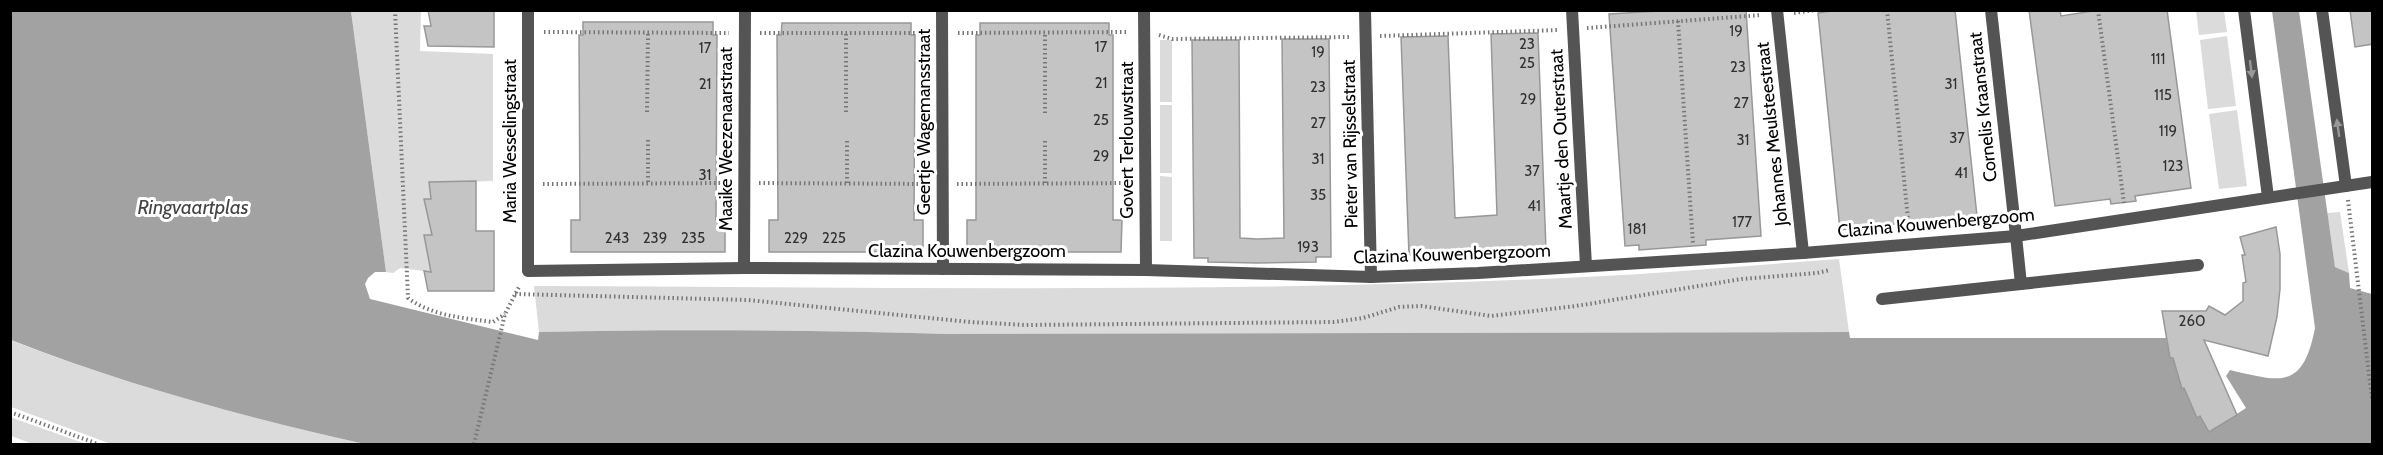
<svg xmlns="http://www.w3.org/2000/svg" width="2383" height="455" font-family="Cabin,sans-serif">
<rect width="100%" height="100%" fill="#fff"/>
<g fill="#dbdbdb">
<path d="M351 11H421L420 51 493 54V181L429 183 431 199H424L432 235 431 272 400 268 393 273 386 272Z"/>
<path d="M2196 11H2224L2227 32 2199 35Z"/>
<path d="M2227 36 2236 106 2208 109 2200 40Z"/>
<rect x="1160" y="40" width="12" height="62"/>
<rect x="1160" y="105" width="12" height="68"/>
<path d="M2237 110 2247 186 2219 189 2209 114Z"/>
<path d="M1160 176 1172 177V241H1160Z"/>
<path d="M2340 212 2349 273 2335 267 2327 213Z"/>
<path d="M1839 259 1849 332 949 334C812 330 676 329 539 332L534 286C884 287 1234 294 1584 277 1669 273 1754 265 1839 259Z"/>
<path d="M10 340C126 385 244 417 365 444H111L11 407Z"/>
<path d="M10 417 86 444H33L11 436Z"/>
</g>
<path fill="#a2a2a2" d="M10 11H351L386 272H375L368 278 365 284 370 299 538 340 539 332C676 329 812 330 949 334L1849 332 1850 338H2166L2170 358H2173L2182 388H2184L2197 417 2200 416 2209 432 2246 408 2226 376 2230 370C2281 382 2303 390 2315 328L2272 11H2299L2335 267 2349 273 2350 288 2372 294V444H365C244 417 126 385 11 340Z"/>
<g fill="#c4c4c4" stroke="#989898" stroke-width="1.5">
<path d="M428 10H494V47L428 46 424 26H431Z"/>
<path d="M1676 10H1746L1761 236 1706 240V245L1639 250V245L1625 246 1609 14Z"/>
<path d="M1838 10H1955L1977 216 1921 222 1922 226 1896 229V224L1840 230 1818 13Z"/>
<path d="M2029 10H2060L2061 16 2099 10H2167L2191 188 2135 196 2136 201 2111 204 2110 199 2055 206Z"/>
<path d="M2350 10H2373V44L2355 47Z"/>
<path d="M583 22H713V35H717L716 220H725V252H571V220H580L579 35H583Z"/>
<path d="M782 23H911V35H915L914 220H923V252H769V220H778L777 35H781Z"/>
<path d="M980 23H1109V35H1113V220H1122L1121 252H967V220H976V35H980Z"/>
<path d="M1538 33 1546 250 1532 251V255L1464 259 1424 260V255H1409L1401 37 1448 36 1455 218 1497 215 1491 34Z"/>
<path d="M1282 39H1329L1331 257H1316V262L1258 263 1208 262V258H1194L1192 40H1239L1240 238 1257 239 1284 238Z"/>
<path d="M476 181V231H494V291H428L424 271 431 272 424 235H432L424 199H431L429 182Z"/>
<path d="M2276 227 2280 254V289L2277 317 2268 356 2204 340 2237 415 2209 432 2200 416 2197 418 2184 388 2182 389 2173 358H2170L2162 311H2206L2209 306 2225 315 2243 301V283L2246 282 2242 255H2245L2240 237Z"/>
</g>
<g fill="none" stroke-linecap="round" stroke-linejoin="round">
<g stroke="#767676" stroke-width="4" stroke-dasharray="1.5 3" stroke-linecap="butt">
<path d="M395 10 408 298C432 316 463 318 493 322L505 314"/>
<path d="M1887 10 1909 229"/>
<path d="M2098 10 2124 203"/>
<path d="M1794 13 1815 10"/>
<path d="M1678 21 1693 244"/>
<path d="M1587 28 1762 15"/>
<path d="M544 32 729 33"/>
<path d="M760 33H927"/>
<path d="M958 33 1128 32"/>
<path d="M1159 35 1172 39 1349 37"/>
<path d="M1380 36 1559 30"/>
<path d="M647 112 648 33"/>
<path d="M846 112V33"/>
<path d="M1045 113V32"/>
<path d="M648 140V183"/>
<path d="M847 141V183"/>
<path d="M759 183 926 184"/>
<path d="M1045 183V141"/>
<path d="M543 184 728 183"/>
<path d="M957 184 1130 183"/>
<path d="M2348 200 2372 399"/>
<path d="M515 294 748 300 970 322 1026 325 1334 322 1363 318 1399 307 1421 306 1491 316 1576 306 1742 279 1817 273 1830 270"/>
<path d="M10 412 98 444"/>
<path d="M474 444 505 314 520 285"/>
</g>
<g stroke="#545454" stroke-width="12">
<path d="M2016 236 2021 284 2198 265"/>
<path d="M1882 299 2021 284"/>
</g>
<g stroke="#545454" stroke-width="12">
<path d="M528 10V271L744 268 1146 270 1371 277 1478 273 1803 253 2016 236 2372 182"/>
<path d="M942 10 943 269"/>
<path d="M1144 10 1146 270"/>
<path d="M1365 10 1371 277"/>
<path d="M1572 10 1586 266"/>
<path d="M1777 10 1803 253"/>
<path d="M1991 10 2016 236"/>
<path d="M2244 10 2268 197"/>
<path d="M2322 10 2346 186"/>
<path d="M744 268 745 10"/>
</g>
</g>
<defs><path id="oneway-solid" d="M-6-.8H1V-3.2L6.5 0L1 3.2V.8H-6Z" transform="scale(1.5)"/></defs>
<g fill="#989898">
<use href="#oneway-solid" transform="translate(2251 69) rotate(83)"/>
<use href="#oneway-solid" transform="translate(2338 128) rotate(-98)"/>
</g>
<g text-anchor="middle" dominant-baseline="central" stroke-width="6" stroke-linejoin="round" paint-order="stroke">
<g font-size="15" fill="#313131">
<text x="1736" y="31">19</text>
<text x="1527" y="44">23</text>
<text x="1101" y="47">17</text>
<text x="705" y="48">17</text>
<text x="1318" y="52">19</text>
<text x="2158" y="59">111</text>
<text x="1527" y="63">25</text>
<text x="1738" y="67">23</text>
<text x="1101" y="83">21</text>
<text x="705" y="84">21</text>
<text x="1951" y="84">31</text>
<text x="1318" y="87">23</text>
<text x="2163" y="95">115</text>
<text x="1528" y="99">29</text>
<text x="1741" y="103">27</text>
<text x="1101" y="120">25</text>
<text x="1318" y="123">27</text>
<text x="2168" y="131">119</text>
<text x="1957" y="138">37</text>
<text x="1743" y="140">31</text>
<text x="1101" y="156">29</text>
<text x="1318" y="159">31</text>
<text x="2173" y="166">123</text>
<text x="1532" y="171">37</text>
<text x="1961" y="173">41</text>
<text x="705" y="175">31</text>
<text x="1318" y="195">35</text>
<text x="1534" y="206">41</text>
<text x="1742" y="222">177</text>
<text x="1637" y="229">181</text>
<text x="617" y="238">243</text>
<text x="655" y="238">239</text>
<text x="693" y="238">235</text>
<text x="796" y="238">229</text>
<text x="834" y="238">225</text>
<text x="1308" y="247">193</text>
<text x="2192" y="321">260</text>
</g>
<g font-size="18" fill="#000" stroke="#fff">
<text transform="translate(1983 107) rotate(-96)">Cornelis Kraanstraat</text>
<text transform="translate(924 122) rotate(-90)">Geertje Wagemansstraat</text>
<text transform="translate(1772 134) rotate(-96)">Johannes Meulsteestraat</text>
<text transform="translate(726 139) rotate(-90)">Maaike Weezenaarstraat</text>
<text transform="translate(1561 139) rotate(-93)">Maartje den Outerstraat</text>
<text transform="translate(1127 140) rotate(-90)">Govert Terlouwstraat</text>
<text transform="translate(510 141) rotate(-90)">Maria Wesselingstraat</text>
<text transform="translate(1350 144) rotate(-91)">Pieter van Rijsselstraat</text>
<text transform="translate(1936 223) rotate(-5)">Clazina Kouwenbergzoom</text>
<text x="967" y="251">Clazina Kouwenbergzoom</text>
<text transform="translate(1452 254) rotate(-2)">Clazina Kouwenbergzoom</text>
</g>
<g font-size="20" font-style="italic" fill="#434343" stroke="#fff">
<text x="193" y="207">Ringvaartplas</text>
</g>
</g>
<rect width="2383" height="455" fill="none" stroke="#000000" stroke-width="24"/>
</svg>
